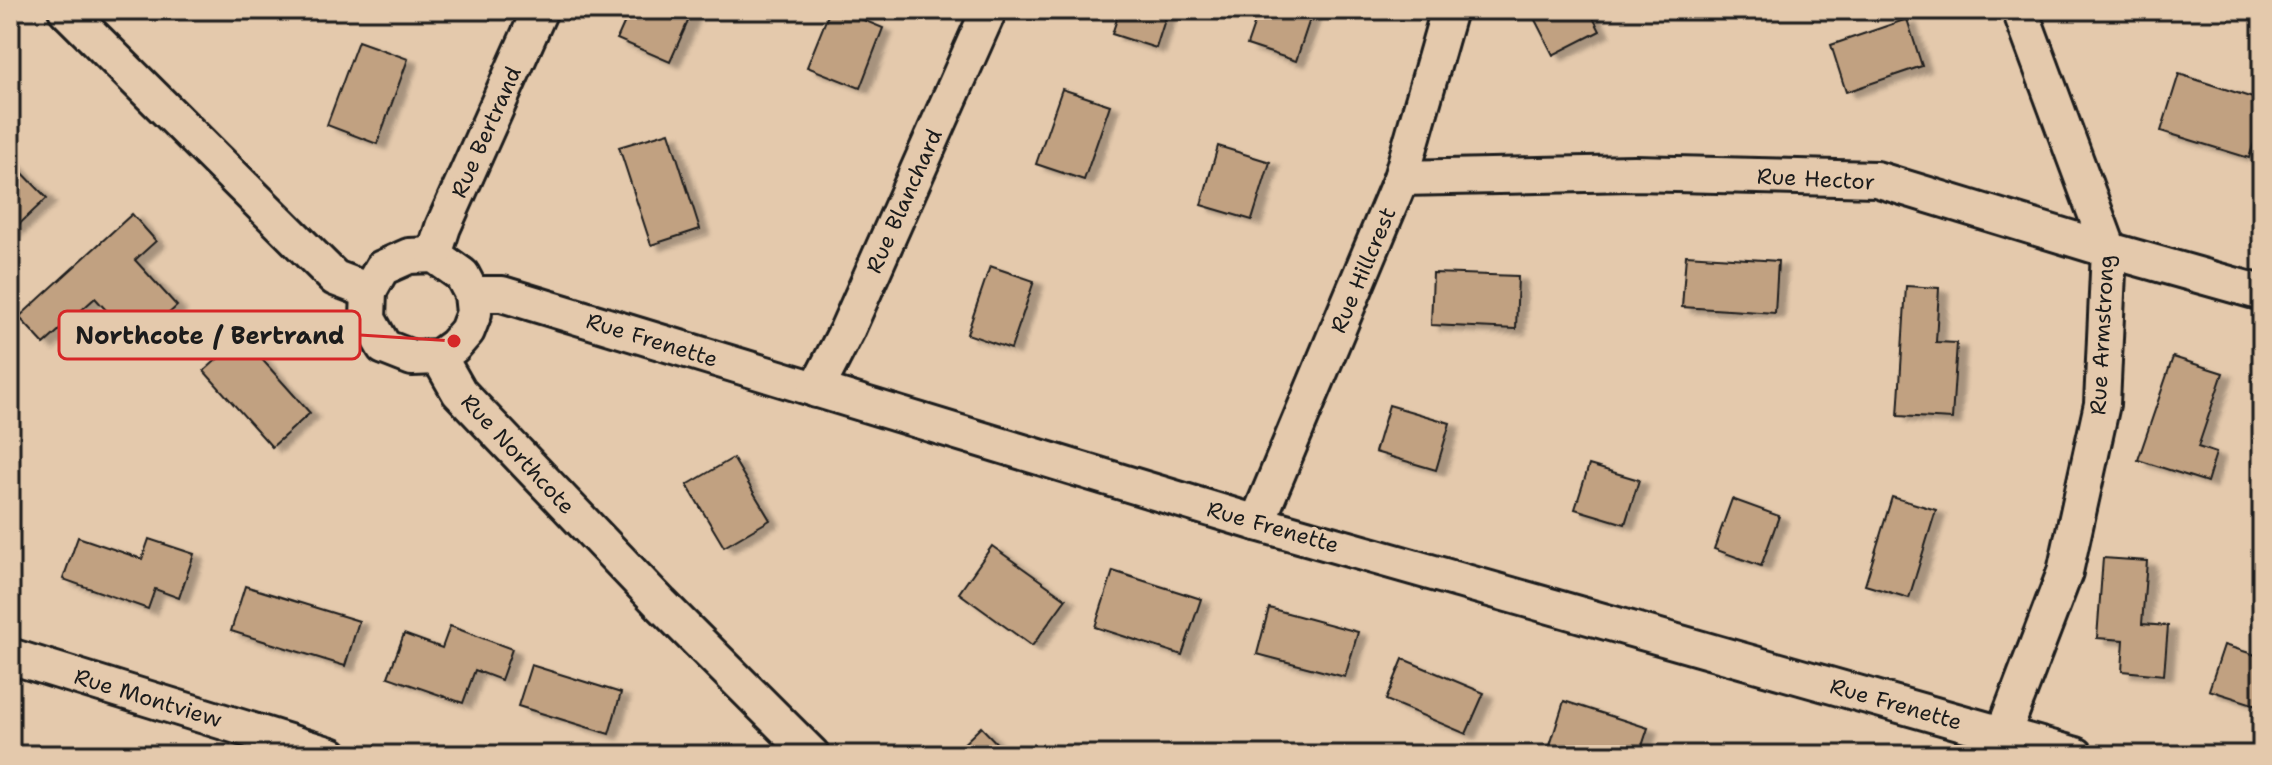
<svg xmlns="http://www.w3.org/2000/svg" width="2272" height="765" font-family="'Shantell Sans',sans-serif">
<defs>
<filter id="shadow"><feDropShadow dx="9" dy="5" stdDeviation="2" flood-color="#0004"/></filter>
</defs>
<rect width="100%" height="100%" fill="#e4c9ac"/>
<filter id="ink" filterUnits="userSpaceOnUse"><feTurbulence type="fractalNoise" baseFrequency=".0125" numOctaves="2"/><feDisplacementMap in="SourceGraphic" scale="16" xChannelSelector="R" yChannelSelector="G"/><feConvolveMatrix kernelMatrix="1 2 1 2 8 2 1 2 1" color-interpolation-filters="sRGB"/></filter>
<g filter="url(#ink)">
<g fill="#c1a181" stroke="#1c1c1c" stroke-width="2" filter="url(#shadow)">
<path d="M630 10H693L670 62 617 39Z"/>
<path d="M830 10H839L883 28 860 88 807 67Z"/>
<path d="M1120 10H1168L1156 48 1112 34Z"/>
<path d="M1259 10H1313L1296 61 1247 45Z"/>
<path d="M1530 10H1589L1600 31 1553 55Z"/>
<path d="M1907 19 1922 66 1846 92 1831 45Z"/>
<path d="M358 41 408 59 377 144 327 125Z"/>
<path d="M2179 74 2262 101V118L2249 158 2161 131Z"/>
<path d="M1062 89 1110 105 1084 180 1036 164Z"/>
<path d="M669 132 700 229 651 245 619 147Z"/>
<path d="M1218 146 1270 162 1252 220 1201 205Z"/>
<path d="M10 160 47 198 10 233Z"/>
<path d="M132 214 156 241 135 260 177 306 136 343 95 298 44 344 19 317Z"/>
<path d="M1686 255 1778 261 1775 313 1682 307Z"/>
<path d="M990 266 1034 281 1011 349 967 334Z"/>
<path d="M1433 273 1518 276 1516 329 1431 325Z"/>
<path d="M1906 286 1939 288 1936 342 1957 343 1952 419 1898 416Z"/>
<path d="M242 337 310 413 272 447 204 371Z"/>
<path d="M2173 357 2223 373 2198 447 2216 453 2207 482 2138 460Z"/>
<path d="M1389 405 1450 423 1436 470 1375 452Z"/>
<path d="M733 458 770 520 724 547 687 485Z"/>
<path d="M1589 465 1639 480 1625 524 1575 509Z"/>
<path d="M1892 497 1936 510 1909 598 1865 585Z"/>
<path d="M1732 499 1779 516 1761 566 1714 549Z"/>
<path d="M78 537 142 559 149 539 194 554 179 598 155 589 148 609 63 579Z"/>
<path d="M992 546 1066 599 1032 646 959 593Z"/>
<path d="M2103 558 2147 561 2142 624 2168 626 2164 675 2122 671 2124 640 2097 638Z"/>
<path d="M1113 571 1201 599 1182 655 1095 627Z"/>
<path d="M245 586 359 621 345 666 231 631Z"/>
<path d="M1269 608 1358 632 1345 677 1257 654Z"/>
<path d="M450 626 512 649 501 680 475 670 463 703 388 677 404 634 442 648Z"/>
<path d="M2224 645 2262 657V707L2209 690Z"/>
<path d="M1403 659 1484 693 1466 734 1386 700Z"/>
<path d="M531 665 621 693 609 734 518 706Z"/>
<path d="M1564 701 1648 728 1639 755H1579L1573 753V755H1547Z"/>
<path d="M981 727 1008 755H952Z"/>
</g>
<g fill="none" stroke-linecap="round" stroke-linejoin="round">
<defs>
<g id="street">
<path d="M66 10 335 278 369 291"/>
<path d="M1401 178 1634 173 1876 179 2109 250 2262 293"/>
<path d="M434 255 462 275 472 294 474 313 467 331 454 346 439 357 412 358 384 347 368 319 369 291 382 268 409 256Z"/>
<path d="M434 255 443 227 540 10"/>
<path d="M472 294H502L1257 523 2076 755"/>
<path d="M439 357 459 392 661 604 812 755"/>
<path d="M816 390 847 330 989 10"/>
<path d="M1257 523 1401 178 1449 10"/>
<path d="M10 656 331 755"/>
<path d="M1995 755 2065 572 2102 404 2109 250 2020 10"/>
</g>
</defs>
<use href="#street" stroke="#1c1c1c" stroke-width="40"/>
<use href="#street" stroke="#e4c9ac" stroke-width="34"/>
</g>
</g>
<g text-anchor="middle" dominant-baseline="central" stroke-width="7" stroke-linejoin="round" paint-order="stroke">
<g font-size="22" fill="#1c1c1c" stroke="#e4c9ac">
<text transform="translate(486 132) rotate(-66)">Rue Bertrand</text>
<text transform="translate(1816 179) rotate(3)">Rue Hector</text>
<text transform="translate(904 201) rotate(-66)">Rue Blanchard</text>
<text transform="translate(1363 270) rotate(-67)">Rue Hillcrest</text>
<text transform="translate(2102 335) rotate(-87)">Rue Armstrong</text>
<text transform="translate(652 340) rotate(17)">Rue Frenette</text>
<text transform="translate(518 454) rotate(47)">Rue Northcote</text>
<text transform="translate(1273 527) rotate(16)">Rue Frenette</text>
<text transform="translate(148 698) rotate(17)">Rue Montview</text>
<text transform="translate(1896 704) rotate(16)">Rue Frenette</text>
</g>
</g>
<path fill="none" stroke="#d62828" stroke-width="3" d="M454 341L360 335"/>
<circle fill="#d62828" stroke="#e4c9ac" stroke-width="3" cx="454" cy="341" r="8"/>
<rect fill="#e4c9ac" stroke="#d62828" stroke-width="3" x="59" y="311" width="301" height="48" rx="8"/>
<g font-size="24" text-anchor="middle" font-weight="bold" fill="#1c1c1c">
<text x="210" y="344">Northcote / Bertrand</text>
</g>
<rect width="2272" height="765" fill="none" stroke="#e4c9ac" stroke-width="40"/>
<rect x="20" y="20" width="2232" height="725" fill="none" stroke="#1c1c1c" stroke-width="3" filter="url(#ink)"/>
</svg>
